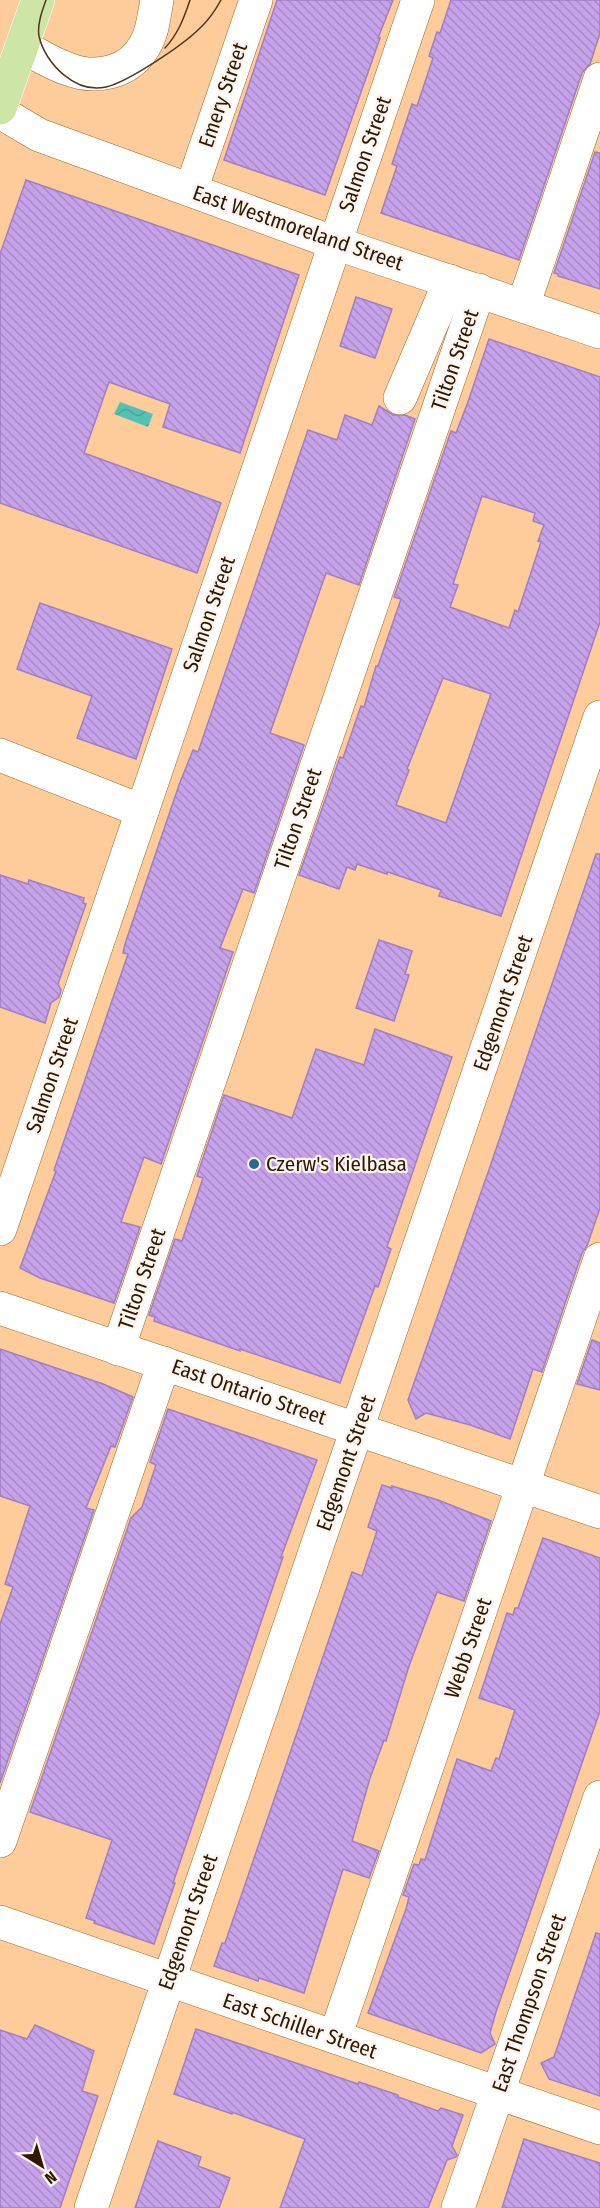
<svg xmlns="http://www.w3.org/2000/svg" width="600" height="2208" font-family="'Fira Sans Condensed',sans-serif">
<defs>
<pattern id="water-waves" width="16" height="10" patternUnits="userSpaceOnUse" patternTransform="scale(1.5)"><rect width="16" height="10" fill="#54c1b6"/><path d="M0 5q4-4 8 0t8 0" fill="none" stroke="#4aa59b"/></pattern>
<pattern id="building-back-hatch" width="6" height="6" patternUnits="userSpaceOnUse" patternTransform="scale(1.5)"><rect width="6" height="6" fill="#c6a2ea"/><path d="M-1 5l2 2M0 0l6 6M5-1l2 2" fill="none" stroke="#aa8bc7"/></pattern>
</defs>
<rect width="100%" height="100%" fill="#fdcc9a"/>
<path fill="url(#water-waves)" d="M120 402 153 414 148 427 114 414Z"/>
<g fill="url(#building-back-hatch)" stroke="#a17ec3" stroke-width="1.5" fill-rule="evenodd">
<path d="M277 0H393L378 38H380L325 195 224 160Z"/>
<path d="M451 0H600V33L590 64 582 73 519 260 381 213 397 166 392 164 412 104 417 106 433 58 429 56 437 32 440 33Z"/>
<path d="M595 152 600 153V289L558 276V274L554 273Z"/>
<path d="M26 180 299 275 240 453 163 427 170 404 109 382 84 453 221 503 197 573 0 503V254Z"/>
<path d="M356 297 392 309 375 358 340 346Z"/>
<path d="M489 339 600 377V622L501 916 439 896 441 890 388 872 387 874 357 864 355 870 347 867 339 889 299 875 340 757 343 758 361 706 364 707 376 666H378L401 599 394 597 451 431 456 433 468 402ZM482 496 535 513 533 521 544 525 538 541 541 542 518 612 515 610 509 628 450 607 458 585 453 584ZM443 678 491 694 446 823 396 805 409 770 407 769Z"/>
<path d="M379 406 393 415H405L415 419 359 585 326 573 270 733 304 745 254 893 243 889 220 948 233 952 161 1164 144 1157 121 1222 140 1227 114 1303 40 1278 20 1268 56 1171 54 1170 128 954 123 953 125 944 179 785 193 750 198 752 308 430 337 440 345 415 372 425Z"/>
<path d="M40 603 172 649 136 759 77 738 92 696 17 669Z"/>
<path d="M596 854H600V1208L587 1246 582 1253 542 1372 533 1369 510 1439 470 1425 426 1413 416 1419 408 1400 491 1164Z"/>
<path d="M0 875 28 884 29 880 84 898 83 903 86 904 58 984 61 990 59 997 51 1003 45 1023 0 1007Z"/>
<path d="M379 940 412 951 405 974 409 975 394 1021 356 1008Z"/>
<path d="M375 1029 452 1057 387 1247 391 1249 378 1287 375 1286 340 1383 240 1349V1351L154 1321 155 1317 149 1315 175 1239 182 1241 203 1178 197 1176 224 1095 292 1118 316 1049 364 1065Z"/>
<path d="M592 1340 600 1343V1390L577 1384Z"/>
<path d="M0 1349 103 1384 133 1397 115 1447 111 1446 86 1508 94 1510 0 1783V1624L13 1587 5 1584 30 1506 0 1496Z"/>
<path d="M168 1409 317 1460 281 1557H283L173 1883H175L154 1944 94 1923 95 1921 86 1918 112 1840 30 1812 131 1518 142 1507 156 1465 150 1462Z"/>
<path d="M382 1485 392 1488V1486L438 1500 491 1521 464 1601 437 1592 409 1666 386 1741 384 1740 370 1778 352 1841 379 1851 369 1878 343 1869 304 1993 259 1978 258 1981 214 1966 222 1943H225L352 1572 362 1576 377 1531 368 1527Z"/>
<path d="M543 1538 600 1558V1711L496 2012 490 2033 495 2044 481 2053 368 2013 406 1909 409 1897 403 1895 414 1864 419 1865 421 1859 425 1860 457 1759 491 1771 496 1758 499 1759 515 1710 479 1698 507 1613 513 1615 515 1608H518Z"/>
<path d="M596 1933 600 1934V2096L549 2079 541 2063 554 2057Z"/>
<path d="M35 2025 94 2051 82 2091 98 2096 60 2208H0V2030L27 2039Z"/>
<path d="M196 2029 358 2084 359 2082 398 2095V2097L438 2111 441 2108 463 2115 452 2146 457 2155 456 2157 447 2160 428 2208H280L305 2139 232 2112V2114L174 2094Z"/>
<path d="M524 2139 600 2163V2208H502Z"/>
<path d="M158 2141 201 2157 198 2166 230 2178 219 2208H135Z"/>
</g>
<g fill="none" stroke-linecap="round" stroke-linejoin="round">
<defs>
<g id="minor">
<path d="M22 46C37 54 52 64 68 69 96 80 130 73 145 45 153 32 154 15 157 0"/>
<path d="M0 112 39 135 335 243 600 332"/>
<path d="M191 190 256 0"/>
<path d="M523 306 600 79"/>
<path d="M400 398 450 281"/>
<path d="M0 755 142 811"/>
<path d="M0 1229 418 0"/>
<path d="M0 1308 600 1512"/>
<path d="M118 1349 479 290"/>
<path d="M0 1841 164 1363"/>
<path d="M0 1922 600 2128"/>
<path d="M335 2037 600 1259"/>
<path d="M91 2208 600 717"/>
<path d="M458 2208 600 1797"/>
</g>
<path id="major" d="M0 108 38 0"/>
</defs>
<use href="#minor" stroke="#a06826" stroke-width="34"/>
<use href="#major" stroke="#fff" stroke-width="34"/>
<use href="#minor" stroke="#fff" stroke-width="33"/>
<use href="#major" stroke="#cde6a7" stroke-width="33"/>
<g stroke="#51361a" stroke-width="1.5">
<path d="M46 0C42 11 37 25 39 36 45 64 76 94 106 87 128 82 183 45 199 29 208 21 215 11 221 0"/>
<path d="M165 48C178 34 184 18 190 0"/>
</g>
</g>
<circle fill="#26689e" stroke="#fdf6f0" stroke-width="2" cx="254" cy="1164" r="6"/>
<g text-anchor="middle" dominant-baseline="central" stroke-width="4.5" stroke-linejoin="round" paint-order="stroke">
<g font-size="21" fill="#2f1800" stroke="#fdf6f0">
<text transform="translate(223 95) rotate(-71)">Emery Street</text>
<text transform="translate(365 154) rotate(-71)">Salmon Street</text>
<text transform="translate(298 228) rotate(19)">East Westmoreland Street</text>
<text transform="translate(455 360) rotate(-71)">Tilton Street</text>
<text transform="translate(209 614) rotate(-71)">Salmon Street</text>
<text transform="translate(298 819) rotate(-71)">Tilton Street</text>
<text transform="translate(503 1003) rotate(-71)">Edgemont Street</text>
<text transform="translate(52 1075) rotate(-71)">Salmon Street</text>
<text transform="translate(142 1279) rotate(-71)">Tilton Street</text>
<text transform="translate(249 1392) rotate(19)">East Ontario Street</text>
<text transform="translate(346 1463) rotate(-71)">Edgemont Street</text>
<text transform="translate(468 1648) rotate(-71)">Webb Street</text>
<text transform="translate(188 1922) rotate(-71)">Edgemont Street</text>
<text transform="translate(529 2003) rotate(-71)">East Thompson Street</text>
<text transform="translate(300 2026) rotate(19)">East Schiller Street</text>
</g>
<g font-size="21" fill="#2f1800" stroke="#fdf6f0" text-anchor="start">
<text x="266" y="1164">Czerw's Kielbasa</text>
</g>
</g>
<g transform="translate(42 2166) rotate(143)" stroke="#fdf6f0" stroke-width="4.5" paint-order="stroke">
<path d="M0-4.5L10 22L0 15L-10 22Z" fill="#2f1800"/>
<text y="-9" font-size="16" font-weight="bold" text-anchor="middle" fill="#2f1800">N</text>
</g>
</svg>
